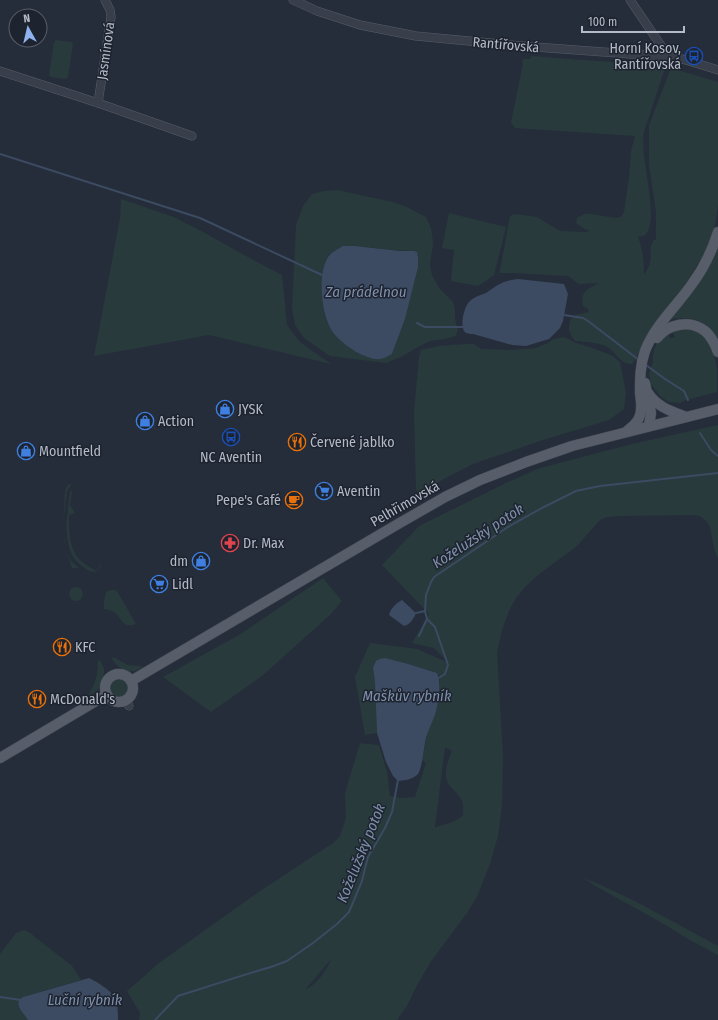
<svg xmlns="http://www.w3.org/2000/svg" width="718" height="1020" font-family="'Fira Sans Condensed',sans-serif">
<rect width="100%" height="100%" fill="#252d3a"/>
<g fill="#283a3c" fill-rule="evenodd">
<path d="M56 40 72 42 73 44 68 77 66 79 51 77 49 75 54 42Z"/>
<path d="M531 56 664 66 666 65C661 80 656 96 651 111 649 118 646 125 644 132 639 156 660 217 646 234 644 237 641 236 638 237 643 250 644 261 644 275 646 271 649 267 650 263 652 254 648 248 654 240H656V212L649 165V125L671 68 718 82V206L714 231 704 254 686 283 647 336 636 359 632 364C621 365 617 354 609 348 600 342 586 342 575 341 574 339 572 337 571 335 567 329 569 318 576 315 581 313 585 314 589 311L587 308 583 306C579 292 589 288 599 283L579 284 568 276 513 273H500V270L510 216 514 214 537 217 560 231 587 232 589 230 584 229 576 223 577 218 584 214H591L616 218 621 217 624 212 629 177 631 151 635 136 515 128 511 122 523 64 522 63 523 59H531Z"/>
<path d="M337 190 393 202 407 207 426 217 431 228 433 243 430 265 432 275 439 288 453 302 455 309V317L456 324 458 330 456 336 445 339 430 341 416 348 403 356 386 363 330 356 304 338 295 325 292 308 296 225 303 206 312 194 324 191ZM343 246C367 246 390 251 414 251L405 319 392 354C386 355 377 359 371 358 355 355 334 337 327 322 321 305 318 273 328 256 331 252 338 249 343 246Z"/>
<path d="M121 199 174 217 205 233 246 256 282 275 287 325 300 342 331 364 209 335 94 356 120 218Z"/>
<path d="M449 213 506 227 494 275 478 286 451 281 454 250 442 248Z"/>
<path d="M718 244V337L717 338C704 317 692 317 669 319Z"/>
<path d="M689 328 702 333 713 349 717 368V392L686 400 680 403 669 402 661 397 651 384 649 374 653 361V354L655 347 658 342 667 333 671 339 675 337 672 330Z"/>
<path d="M564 337 576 343 590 347 613 356 620 362 626 393 624 409 609 420 543 440 473 464 442 480 423 492 418 493 416 489 414 411 419 357 421 350 438 346 466 344H474L481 349 512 350 536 348 548 343 554 339Z"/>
<path d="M718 425V559C716 554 714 549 713 543 711 531 711 519 696 515L620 516 607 517 600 520 577 546 538 575 525 587 516 598 509 611 502 630 497 652 503 755 502 805 498 836 490 864 477 897 467 913 432 960 416 987 407 1006 397 1020H139L140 1013 127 991 159 963 260 891 333 843 340 836 346 818 345 793 360 743 379 745 387 772 390 796 401 798 415 797 426 763 422 760 428 730 435 714 438 702 440 677 437 673 394 660 373 668 375 683 377 733 365 735 355 677 370 643 417 649 449 663 434 648 412 643 429 614 382 565 419 526 510 481 540 468 632 444ZM445 747 452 751C449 759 445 767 446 776 446 786 457 791 461 799 464 804 463 809 463 815 456 823 445 823 435 828V826ZM332 958C326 971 318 983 305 990Z"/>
<path d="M70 484 71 485 67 491 63 525 64 540 67 553 71 561 79 568H72L66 550 63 529 65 490 68 485Z"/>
<path d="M70 491H72L70 505 75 513 69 515C69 531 69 551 82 562 86 565 91 568 96 571L101 564V566L96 572C90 572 86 569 82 566 59 549 68 514 70 491Z"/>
<path d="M323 578 342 601 330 615 262 676 211 712 163 677 239 635Z"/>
<circle cx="76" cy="594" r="7"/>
<path d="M115 590 117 591 136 624C122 629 122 618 114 612 111 610 107 609 104 609 103 605 105 593 107 591 109 590 112 590 115 590Z"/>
<path d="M113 657 128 665 141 666 142 667C131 676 119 670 112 659Z"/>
<path d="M100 660 104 669V673L103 678 97 691 88 699C88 694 92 689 94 684 97 677 98 669 98 661Z"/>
<circle cx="119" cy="688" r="10"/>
<path d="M582 877C629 896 674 922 718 946V955L688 939 657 920 599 888Z"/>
<path d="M24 930 30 933 72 966 81 980 23 997 20 999 28 1020H0V954L16 933Z"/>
</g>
<g fill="#3c4a62">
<path d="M343 246H355L400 251H414L417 252 418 258V267L405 319 392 354C388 356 385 358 381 359 365 361 340 343 332 331 321 314 317 274 328 257 331 252 338 249 343 246Z"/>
<path d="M518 279 564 284 568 294 563 321 560 328 549 339 526 346 512 345 473 334C470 334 466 334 464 331 460 325 464 306 470 301 474 297 481 295 486 293 491 290 495 286 500 284 505 281 511 280 518 279Z"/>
<path d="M402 600 416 613C414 618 410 625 404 626L389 615C391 608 395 604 402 600Z"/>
<path d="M385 658 405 663 437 673C442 682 438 706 435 715 432 723 428 730 426 738 424 747 422 768 418 774 412 780 405 780 398 781L393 776 386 762 377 733 375 683 373 668 376 661 380 659Z"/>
<path d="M89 978C97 982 113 991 116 1000 118 1007 118 1014 118 1020H28C24 1013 12 1004 23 997Z"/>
</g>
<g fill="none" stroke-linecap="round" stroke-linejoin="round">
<g stroke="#3c4a62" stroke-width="2">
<path d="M0 154 200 218 322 275"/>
<path d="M564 315 583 318 588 321 639 360"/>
<path d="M417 323 425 327H463"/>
<path d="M646 365 665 379 684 391 688 400"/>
<path d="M700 433 711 450 718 456"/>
<path d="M416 613 425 611"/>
<path d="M419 636 427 619"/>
<path d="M437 679 445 674 448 665 435 627 427 619 425 611 426 595 431 582 434 577 508 527 542 508 576 491 600 486 718 473"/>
<path d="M0 997 21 1000"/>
<path d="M155 1020 178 996 257 971 271 967 287 961 313 943 337 924 349 912 362 881 368 857 385 828 392 812 398 780"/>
</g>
<defs>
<g id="minor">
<path d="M293 0 317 11 360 25 416 36 522 46 671 57 686 60 718 70"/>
<path d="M630 0 664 50 665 57"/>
<path d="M0 71 98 103 192 136"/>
<path d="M98 103 111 17 110 10 105 0"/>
<path d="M126 701 129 706"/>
</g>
<g id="major">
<path d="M657 338C668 324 690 319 705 331 711 336 715 344 718 352"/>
<path d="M645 383 651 413 649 426"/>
<path d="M648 393C657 407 671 411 686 417"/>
<path d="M627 431C632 427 637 423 639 418 643 410 641 401 640 393 640 379 640 365 645 351 655 325 677 306 692 284 704 268 712 251 718 232"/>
<circle cx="119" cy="688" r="14"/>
<path d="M131 681 398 524 445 497 480 480 526 462 572 446 718 409"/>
<path d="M0 758 106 695"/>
</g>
</defs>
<use href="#minor" stroke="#575d68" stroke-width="9"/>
<use href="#major" stroke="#424853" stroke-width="11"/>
<use href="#minor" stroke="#383f4b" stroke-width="8"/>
<use href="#major" stroke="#575e6a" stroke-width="10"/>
</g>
<defs>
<symbol id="bus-ring" viewBox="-11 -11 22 22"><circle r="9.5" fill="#1e242f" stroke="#1a4fb4" stroke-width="1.5"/><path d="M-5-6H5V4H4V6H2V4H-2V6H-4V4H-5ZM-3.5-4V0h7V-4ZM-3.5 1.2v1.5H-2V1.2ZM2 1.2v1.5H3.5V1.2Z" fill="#1a4fb4"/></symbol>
<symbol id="shop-ring" viewBox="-11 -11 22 22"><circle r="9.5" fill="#1e242f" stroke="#3f7fe0" stroke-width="1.5"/><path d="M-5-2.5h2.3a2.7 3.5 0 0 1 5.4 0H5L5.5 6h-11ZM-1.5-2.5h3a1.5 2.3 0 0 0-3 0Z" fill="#3f7fe0"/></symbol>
<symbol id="restaurant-ring" viewBox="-11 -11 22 22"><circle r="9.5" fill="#1e242f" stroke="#e8710a" stroke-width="1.5"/><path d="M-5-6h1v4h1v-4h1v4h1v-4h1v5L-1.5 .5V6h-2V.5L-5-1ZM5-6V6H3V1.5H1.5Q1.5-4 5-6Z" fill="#e8710a"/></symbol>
<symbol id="supermarket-ring" viewBox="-11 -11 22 22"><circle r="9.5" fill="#1e242f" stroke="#3f7fe0" stroke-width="1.5"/><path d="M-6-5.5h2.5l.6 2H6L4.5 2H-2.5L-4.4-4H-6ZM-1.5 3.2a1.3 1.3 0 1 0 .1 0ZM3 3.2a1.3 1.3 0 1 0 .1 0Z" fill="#3f7fe0"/></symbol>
<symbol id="cafe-ring" viewBox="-11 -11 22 22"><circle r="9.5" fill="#1e242f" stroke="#e8710a" stroke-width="1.5"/><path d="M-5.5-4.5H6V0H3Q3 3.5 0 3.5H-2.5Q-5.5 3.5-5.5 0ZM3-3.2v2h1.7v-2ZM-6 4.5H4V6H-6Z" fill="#e8710a"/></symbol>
<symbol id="pharmacy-ring" viewBox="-11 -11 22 22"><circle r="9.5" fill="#1e242f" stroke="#e0444e" stroke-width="1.5"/><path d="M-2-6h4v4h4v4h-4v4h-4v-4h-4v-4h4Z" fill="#e0444e"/></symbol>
</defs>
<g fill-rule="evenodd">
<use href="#bus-ring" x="684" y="46" width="20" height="20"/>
<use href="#shop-ring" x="215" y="399" width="20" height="20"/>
<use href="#shop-ring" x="135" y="411" width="20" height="20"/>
<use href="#bus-ring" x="221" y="427" width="20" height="20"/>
<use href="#restaurant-ring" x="287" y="432" width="20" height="20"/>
<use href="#shop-ring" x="16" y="441" width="20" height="20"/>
<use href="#supermarket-ring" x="314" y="481" width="20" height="20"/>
<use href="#cafe-ring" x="284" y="490" width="20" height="20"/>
<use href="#pharmacy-ring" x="220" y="533" width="20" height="20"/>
<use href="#shop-ring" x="191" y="551" width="20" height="20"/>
<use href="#supermarket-ring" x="149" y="574" width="20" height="20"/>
<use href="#restaurant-ring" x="52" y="637" width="20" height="20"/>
<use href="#restaurant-ring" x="27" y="689" width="20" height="20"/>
</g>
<g text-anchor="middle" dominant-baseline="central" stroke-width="3" stroke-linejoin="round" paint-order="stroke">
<g font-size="14" fill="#b4bac6" stroke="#1e242f">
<text transform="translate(506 45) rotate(5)">Rantířovská</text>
<text transform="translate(106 51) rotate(-82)">Jasmínová</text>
<text transform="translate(405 504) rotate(-30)">Pelhřimovská</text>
</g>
<g font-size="14" fill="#b4bac6" stroke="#1e242f" text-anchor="start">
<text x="681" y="48" text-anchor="end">Horní Kosov,<tspan x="681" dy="16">Rantířovská</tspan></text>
<text x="238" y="409">JYSK</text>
<text x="158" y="421">Action</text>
<text x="310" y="442">Červené jablko</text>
<text x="39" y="451">Mountfield</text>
<text x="231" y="457" text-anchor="middle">NC Aventin</text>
<text x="337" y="491">Aventin</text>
<text x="281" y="500" text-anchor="end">Pepe's Café</text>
<text x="243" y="543">Dr. Max</text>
<text x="188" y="561" text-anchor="end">dm</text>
<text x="172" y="584">Lidl</text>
<text x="75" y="647">KFC</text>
<text x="50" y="699">McDonald's</text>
</g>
<g font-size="15" font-style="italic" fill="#7e8fab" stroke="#1e242f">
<text x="366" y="292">Za prádelnou</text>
<text transform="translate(478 536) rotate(-33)">Koželužský potok</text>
<text x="407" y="696">Maškův rybník</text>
<text transform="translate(361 853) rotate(-68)">Koželužský potok</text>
<text x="85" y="1000">Luční rybník</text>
</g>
</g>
<g transform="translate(28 28) rotate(352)"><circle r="19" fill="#1e242f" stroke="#5a606b"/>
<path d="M0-3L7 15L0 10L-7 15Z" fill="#90b1ef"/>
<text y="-6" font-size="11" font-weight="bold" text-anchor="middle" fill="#b4bac6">N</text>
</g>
<path d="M582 26v6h102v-6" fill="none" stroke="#b4bac6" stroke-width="2"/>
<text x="588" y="26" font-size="12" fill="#b4bac6" stroke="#1e242f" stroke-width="3" paint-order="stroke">100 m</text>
</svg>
